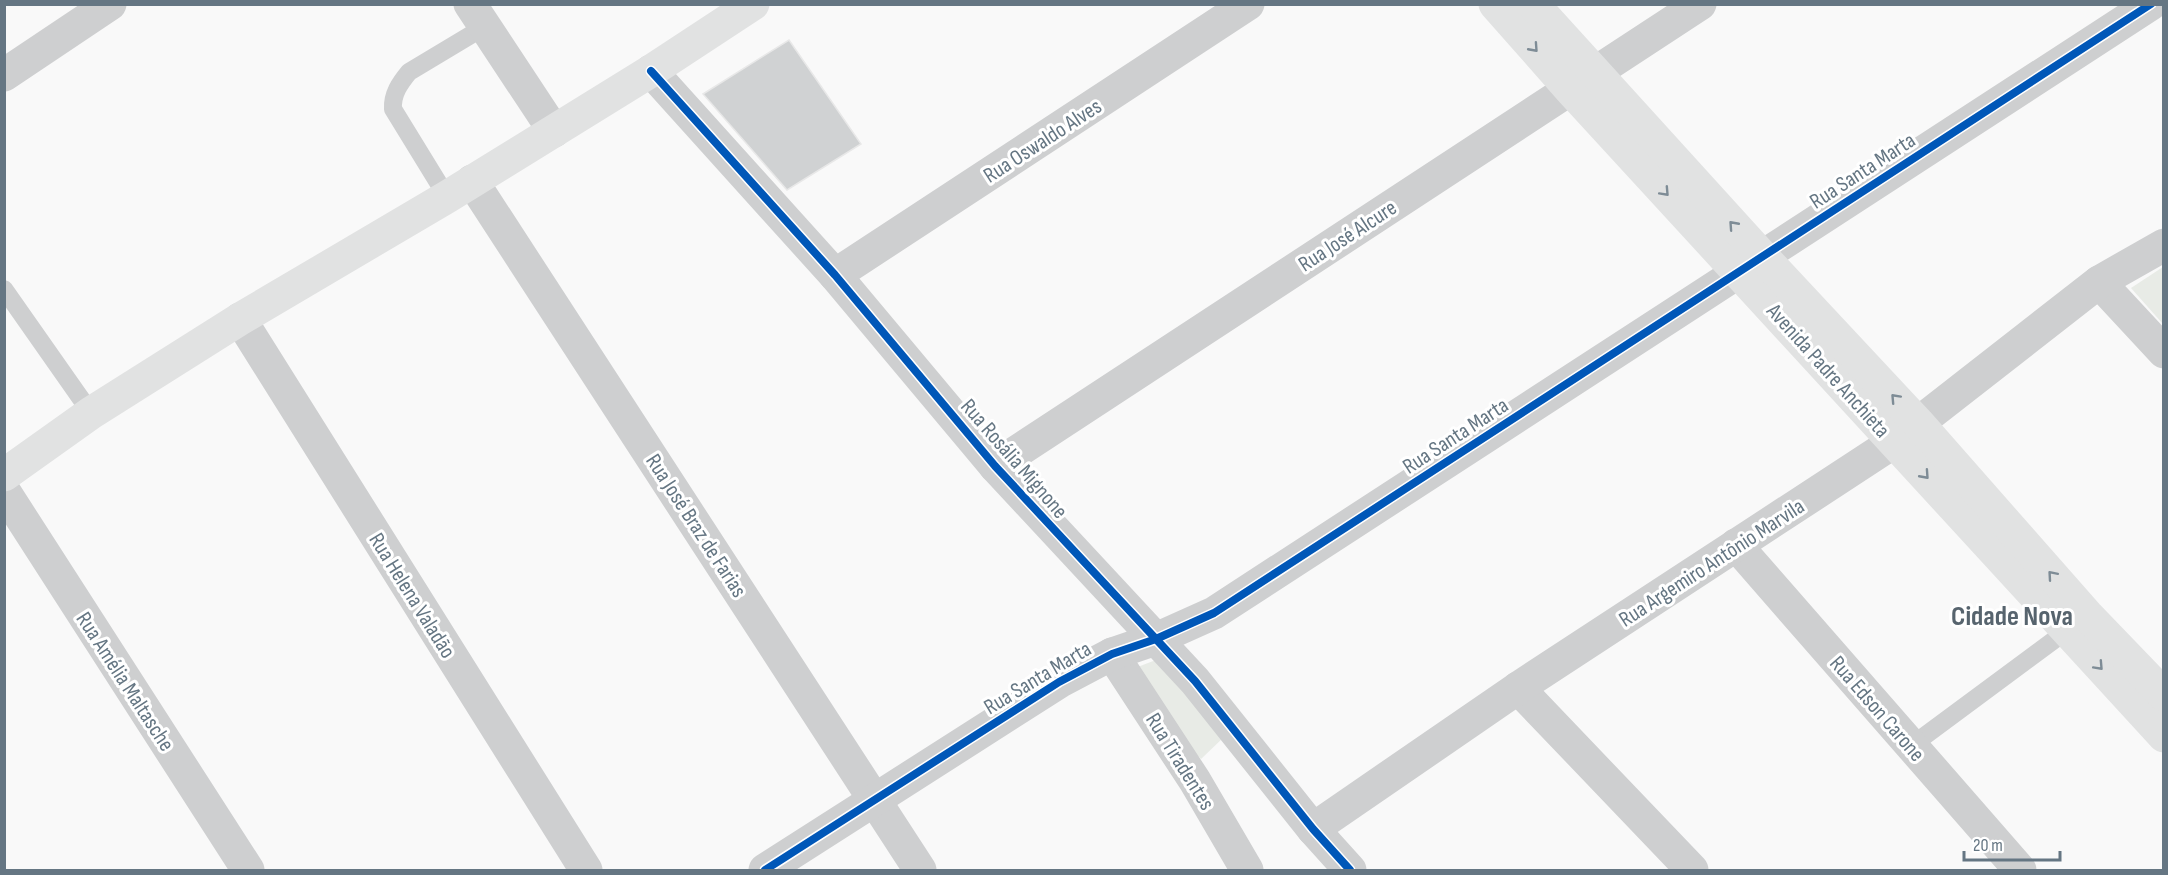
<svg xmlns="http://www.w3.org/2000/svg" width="2168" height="875" viewBox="0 0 2168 875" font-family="'Sofia Sans Condensed',sans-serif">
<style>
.green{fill:#e8ebe6}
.building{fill:#d0d2d3;stroke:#e8e8e8;stroke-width:1.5}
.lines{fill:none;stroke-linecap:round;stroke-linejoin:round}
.lane{stroke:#cecfd0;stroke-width:18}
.street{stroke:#cecfd0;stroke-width:33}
.secondary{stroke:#e1e2e2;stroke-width:33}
.primary{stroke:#e1e2e2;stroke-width:33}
.cycleway-casing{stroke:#fff;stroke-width:11}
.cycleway{stroke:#0057b8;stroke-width:8}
.oneway{stroke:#7e8c96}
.labels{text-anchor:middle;stroke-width:6;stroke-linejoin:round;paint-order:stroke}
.street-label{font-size:22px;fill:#657683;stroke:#fff}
.district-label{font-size:28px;font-weight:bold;fill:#57646e;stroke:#fff}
</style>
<rect width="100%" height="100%" fill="#f9f9f9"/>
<g class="green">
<path d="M 2163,267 L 2163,324 L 2131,288 Z"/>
<path d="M 1161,658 L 1225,736 L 1201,759 L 1182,739 L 1135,668 Z"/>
</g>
<path class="building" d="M 789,40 L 861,144 L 787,190 L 703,94 Z"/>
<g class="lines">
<g class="lane">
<path d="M 447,197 L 393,109 C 392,94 400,83 409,72 L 484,27"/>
<path d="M 4,289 L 91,413"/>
<path d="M 1911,746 L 2073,626"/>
</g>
<g class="street">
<path d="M 470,4 L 554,131"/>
<path d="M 651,71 L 835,275 L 995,466 L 1195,681 L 1313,829 L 1350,870"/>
<path d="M 4,75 L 110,4"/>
<path d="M 472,181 L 920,870"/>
<path d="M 835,275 L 1248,4"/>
<path d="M 2099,282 L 2164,352"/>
<path d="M 240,319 L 586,870"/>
<path d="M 995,466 L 1700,4"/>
<path d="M 4,491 L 248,870"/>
<path d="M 1736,545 L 2020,870"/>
<path d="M 1112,654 L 1195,781 L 1247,870"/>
<path d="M 1518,688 L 1692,870"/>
<path d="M 1313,829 L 1518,688 L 1894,442 L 2099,282 L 2164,245"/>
<path d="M 765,870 L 1059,682 L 1112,654 L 1156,639 L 1214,613 L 2151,4"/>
</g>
<g class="secondary">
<path d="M 1495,4 L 1570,89 L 2164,736"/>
<path d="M 1533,4 L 1762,256 L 1918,423 L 2087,615 L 2164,695"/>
</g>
<path class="primary" d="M 4,475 L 91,413 L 240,319 L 447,197 L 651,71 L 753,4"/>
<defs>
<g id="cycleway">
<path d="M 651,71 L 835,275 L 995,466 L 1195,681 L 1313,829 L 1350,870"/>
<path d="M 765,870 L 1059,682 L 1112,654 L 1156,639 L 1214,613 L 2151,4"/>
</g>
</defs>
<use href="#cycleway" class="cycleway-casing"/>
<use href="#cycleway" class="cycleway"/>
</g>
<defs><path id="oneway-chevron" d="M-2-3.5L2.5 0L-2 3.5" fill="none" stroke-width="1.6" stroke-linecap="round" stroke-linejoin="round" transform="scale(1.5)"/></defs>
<g class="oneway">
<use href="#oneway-chevron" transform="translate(1534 48) rotate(48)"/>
<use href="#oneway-chevron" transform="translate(1665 192) rotate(47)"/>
<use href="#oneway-chevron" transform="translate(1733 225) rotate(-132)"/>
<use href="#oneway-chevron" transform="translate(1895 398) rotate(-133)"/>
<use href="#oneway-chevron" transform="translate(1925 475) rotate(48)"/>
<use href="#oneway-chevron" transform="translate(2052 575) rotate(-131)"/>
<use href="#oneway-chevron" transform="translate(2099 666) rotate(47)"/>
</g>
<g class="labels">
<g class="street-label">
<text transform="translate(1042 140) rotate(-33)" y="8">Rua Oswaldo Alves</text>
<text transform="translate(1862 170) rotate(-33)" y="8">Rua Santa Marta</text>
<text transform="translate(1347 235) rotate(-33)" y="8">Rua José Alcure</text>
<text transform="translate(1829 370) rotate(48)" y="8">Avenida Padre Anchieta</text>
<text transform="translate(1455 435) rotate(-33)" y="8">Rua Santa Marta</text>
<text transform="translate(1015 458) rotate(49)" y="8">Rua Rosália Mignone</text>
<text transform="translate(697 525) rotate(57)" y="8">Rua José Braz de Farias</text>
<text transform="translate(1711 562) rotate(-33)" y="8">Rua Argemiro Antônio Marvila</text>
<text transform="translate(413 595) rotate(58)" y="8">Rua Helena Valadão</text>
<text transform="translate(1037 677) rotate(-31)" y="8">Rua Santa Marta</text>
<text transform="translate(126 681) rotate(57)" y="8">Rua Amélia Maltasche</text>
<text transform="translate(1878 708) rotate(49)" y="8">Rua Edson Carone</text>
<text transform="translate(1181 761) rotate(58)" y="8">Rua Tiradentes</text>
</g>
<g class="district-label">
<text x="2012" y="625">Cidade Nova</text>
</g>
</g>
<rect width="2168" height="875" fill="none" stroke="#657683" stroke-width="12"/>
<path d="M1964 851v9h96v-9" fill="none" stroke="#657683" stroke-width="3"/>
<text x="1973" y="851" font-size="18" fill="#657683" stroke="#ffffff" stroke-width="4.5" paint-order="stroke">20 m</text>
</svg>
